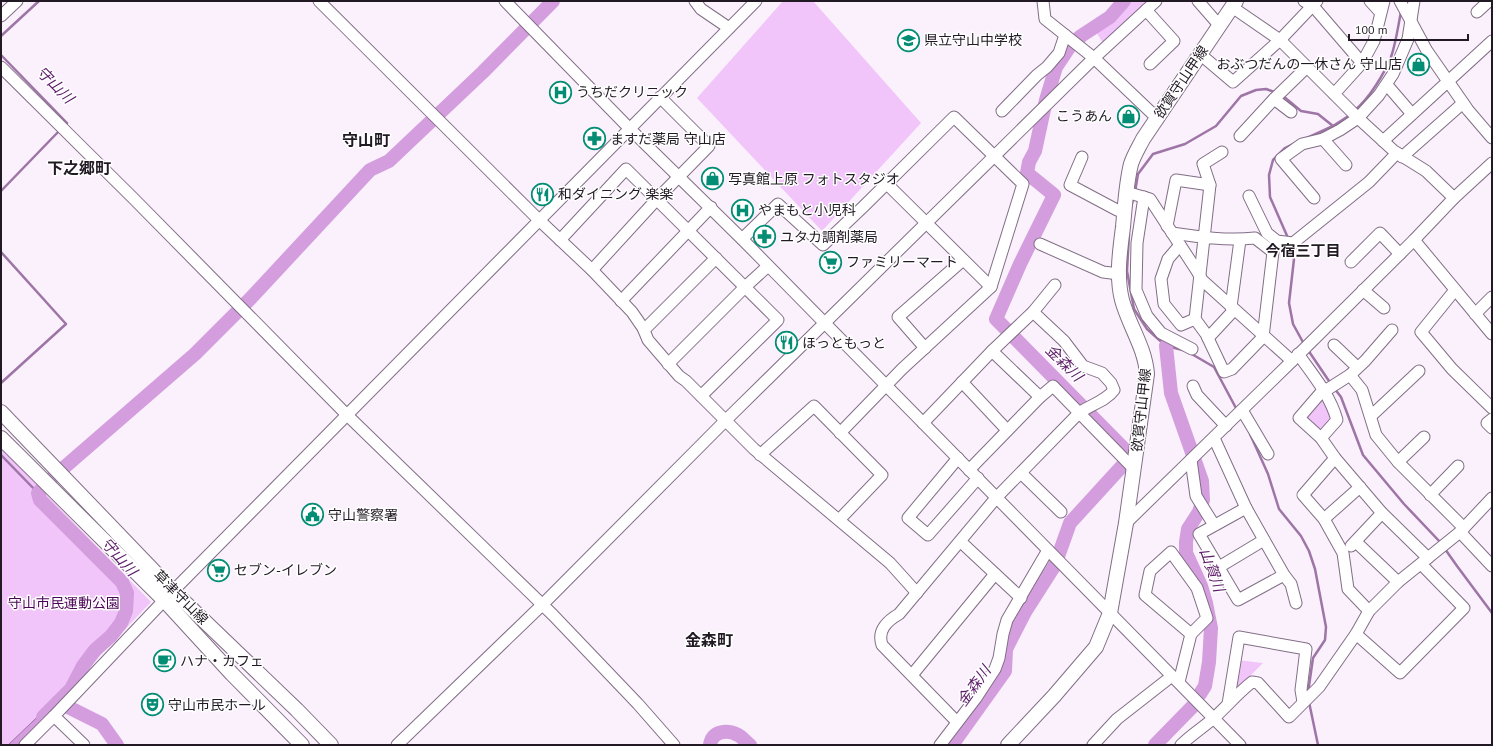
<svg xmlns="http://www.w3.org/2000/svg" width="1493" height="746" viewBox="0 0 1493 746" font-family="'PT Sans','Noto Sans JP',sans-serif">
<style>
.green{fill:#f1c5f9}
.water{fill:#d49dde;stroke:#9e75a6}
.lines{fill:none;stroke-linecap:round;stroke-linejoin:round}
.stream{stroke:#9e75a6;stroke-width:2.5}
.river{stroke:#d49dde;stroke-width:14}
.minor-casing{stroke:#826e86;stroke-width:13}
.major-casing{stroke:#826e86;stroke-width:16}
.minor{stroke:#fff;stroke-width:11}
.major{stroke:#fff;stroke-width:14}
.labels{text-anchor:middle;stroke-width:3;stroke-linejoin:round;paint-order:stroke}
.poi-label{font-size:14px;fill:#211923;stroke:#fff;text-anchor:start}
.street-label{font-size:14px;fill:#211923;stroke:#fff}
.park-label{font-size:14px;fill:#4b0457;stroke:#fff}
.water-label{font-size:15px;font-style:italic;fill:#5d1c69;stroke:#fff}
.neighbourhood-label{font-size:15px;font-weight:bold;fill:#211923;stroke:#fff}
.quarter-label{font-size:16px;font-weight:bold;fill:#211923;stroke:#fff}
</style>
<rect width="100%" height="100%" fill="#faf1fc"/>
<g class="green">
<path d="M 783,1 L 813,1 L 921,123 L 822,231 L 697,98 Z"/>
<path d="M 1130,1 L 1147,1 L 1103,43 L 1096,32 Z"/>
<path d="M 1322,393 L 1334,419 L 1321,436 L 1301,418 Z"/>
<path d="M 1,448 L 151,602 L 15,745 L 1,745 Z"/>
<path d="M 1237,660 L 1263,663 L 1233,693 Z"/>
</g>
<path class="water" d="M 53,702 L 59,705 L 20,745 L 8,745 Z"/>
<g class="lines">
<g class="stream">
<path d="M 1,36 L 39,1"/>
<path d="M 1,55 L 67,123 L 64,126"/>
<path d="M 1283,96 L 1301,111 L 1318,114 L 1333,126"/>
<path d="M 1355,110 C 1369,99 1384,74 1391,57 C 1396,43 1398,26 1401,12"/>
<path d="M 1307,138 L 1333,126 L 1350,115"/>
<path d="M 1,191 L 60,130"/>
<path d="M 1135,192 L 1138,174 L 1153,154 L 1185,144 L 1216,126 L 1241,96 L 1256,90 L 1266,89 L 1277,93"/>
<path d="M 1131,207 L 1134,196"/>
<path d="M 1129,234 L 1127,271 L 1134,309 L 1147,329 L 1166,346 L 1183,350"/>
<path d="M 1288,238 L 1270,197 L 1269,175 L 1273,160 L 1285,148 L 1295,143"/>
<path d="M 1290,245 L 1294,259 L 1289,303 L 1293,324 L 1304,344"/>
<path d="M 1,252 L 66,324 L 1,383"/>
<path d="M 1308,350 L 1331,384"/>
<path d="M 1190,353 L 1214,367 L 1237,410"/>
<path d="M 1334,388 L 1341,397 L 1363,455 L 1404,504 L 1441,543"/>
<path d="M 1250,434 L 1268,474 L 1279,509 L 1301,536 L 1309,551 L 1315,569 L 1326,627 L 1325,640 L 1313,658 L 1308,693"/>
<path d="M 1,455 L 38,493"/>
<path d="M 1445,549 L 1457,566 L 1492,613"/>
<path d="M 1309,702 L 1318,745"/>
</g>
<g class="river">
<path d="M 1166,346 L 1171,393 L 1202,481 L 1203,500 L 1199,512 L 1188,529 L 1186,542 L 1186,553 L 1201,586 L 1206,603 L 1211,628 L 1209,662 L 1205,686 L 1200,694"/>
<path d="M 58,702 L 102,724 L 117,745"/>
<path d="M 43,717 L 71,689 L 83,666 L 95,650 L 111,636 L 121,623 L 126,611 L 127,593 L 122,582 L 40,500 L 38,493 L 52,478 L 195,354 L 250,299 L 370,170 L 389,161 L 483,72 L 553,1"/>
<path d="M 710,745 C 712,731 727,729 738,735 C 742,737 746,742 750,745"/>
<path d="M 952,745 L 1005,671 L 1006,649 L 1025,612 L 1055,565 L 1070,523 L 1123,465 L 1129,454 L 996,319 L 1020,264 L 1054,195 L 1027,173 L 1029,162 L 1035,151 L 1046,100 L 1056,67 L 1070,46 L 1081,36 L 1110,17 L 1124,1"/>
<path d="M 1155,745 L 1193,706"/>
</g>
<defs>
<g id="minor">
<path d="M 319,1 L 539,220 L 592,270 L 632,312 L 643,328 L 648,340 L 679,376 L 686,381 L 754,449 L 890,563 L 917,593"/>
<path d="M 505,1 L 630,129 L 742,239 L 1240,745"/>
<path d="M 695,1 L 701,9 L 729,28"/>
<path d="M 1043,1 L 1045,19 L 1094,58 L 1157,118"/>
<path d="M 1198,1 L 1219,25"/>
<path d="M 1304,1 L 1313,6 L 1362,63"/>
<path d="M 1370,1 L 1380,12"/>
<path d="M 1400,1 L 1427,51 L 1468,110 L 1492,138"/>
<path d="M 1232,7 L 1280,40 L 1358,118 L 1394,151 L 1426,171 L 1454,198"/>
<path d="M 1146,10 L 1174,41 L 1150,64"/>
<path d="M 1477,12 L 1489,1"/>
<path d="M 1,16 L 17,1"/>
<path d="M 1200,54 L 1233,82 L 1280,40 L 1317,1"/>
<path d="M 1,67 L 134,199 L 347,415 L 553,615 L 638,704 L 674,745"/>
<path d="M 1387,85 L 1412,114"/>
<path d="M 1334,94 L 1362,63 L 1374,41 L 1384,1"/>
<path d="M 1274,99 L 1291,112"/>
<path d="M 1002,111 L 1037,75 L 1047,67 L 1059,53 L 1065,35"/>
<path d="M 1240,136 L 1274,99 L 1307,67"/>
<path d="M 1323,139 L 1346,165"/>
<path d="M 1383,141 L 1492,41"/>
<path d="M 1082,157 L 1070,185 L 1117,210 L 1124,212"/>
<path d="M 1402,157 L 1463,103"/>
<path d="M 887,184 L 991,287"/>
<path d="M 1126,192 L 1150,199 L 1197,271 L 1202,280 L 1292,361"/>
<path d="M 1249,196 L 1267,233 L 1277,241 L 1293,243 L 1369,182 L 1397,153"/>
<path d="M 1144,197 L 1137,243 L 1136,290 L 1147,316 L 1161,333 L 1192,349"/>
<path d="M 1314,198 L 1281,159 L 1302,144 L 1323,139 L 1340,130 L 1358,118 L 1379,95 L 1393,74 L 1408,39 L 1414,1"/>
<path d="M 1167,226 L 1176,180 L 1210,185"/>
<path d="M 1172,233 C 1199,237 1227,241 1255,238 L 1273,252 L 1263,337 L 1232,369 L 1224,372 L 1206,334 L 1195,319 L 1210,185 L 1203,164 L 1222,152"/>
<path d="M 742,239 L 778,204 L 823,245 L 863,207 L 954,117 L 1023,184 L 991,287 L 902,369 L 840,433"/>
<path d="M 560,240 L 626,169 L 778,320 L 701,396"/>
<path d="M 1414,240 L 1492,334"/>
<path d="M 1040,244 L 1103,272 L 1119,274"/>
<path d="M 1180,245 L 1168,259 L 1161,279 L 1164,304 L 1181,325 L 1195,319"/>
<path d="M 1351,262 L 1380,233 L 1400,254"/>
<path d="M 592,270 L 657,199 L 709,146 L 660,97"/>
<path d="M 1363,290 L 1384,308"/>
<path d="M 1455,290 L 1421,332 L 1452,369 L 1492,408"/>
<path d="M 621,301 L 711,207"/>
<path d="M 1231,307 L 1240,240"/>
<path d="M 1475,314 L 1492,297"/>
<path d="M 644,330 L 716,258"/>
<path d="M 1208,338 L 1234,310"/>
<path d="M 1334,345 L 1357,367"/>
<path d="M 925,348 L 898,317 L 963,260"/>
<path d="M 992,351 L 1040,397"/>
<path d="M 1298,354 C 1313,375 1330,395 1337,420 L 1321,438"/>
<path d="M 668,364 L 745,287 L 768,266"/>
<path d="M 1350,375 L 1362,390 L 1376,435 L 1398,462 L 1464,528"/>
<path d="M 962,382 L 1007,430"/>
<path d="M 1193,386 L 1197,395 L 1226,426"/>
<path d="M 1324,389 L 1299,418 L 1321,438 L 1335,458 L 1382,513 L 1428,558"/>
<path d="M 1324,389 L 1328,389 L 1350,375 L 1365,361 L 1392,330"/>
<path d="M 1242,410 L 1268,454"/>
<path d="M 1371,416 L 1419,371"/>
<path d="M 1492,419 L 1487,423 L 1492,428"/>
<path d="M 923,423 L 992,351 L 1033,312 L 1055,285"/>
<path d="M 1214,438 L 1246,508 L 1284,575 L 1291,584 L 1296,603"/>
<path d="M 760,455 L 814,406 L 882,475 L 839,520"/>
<path d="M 958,458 L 908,518 L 928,535 L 978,478"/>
<path d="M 1335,458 L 1303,495 L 1324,519 L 1343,553 L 1348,589 L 1369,611"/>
<path d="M 1191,460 L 1196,496 L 1214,525"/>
<path d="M 1398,462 L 1424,437"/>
<path d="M 969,470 L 1040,397 L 1053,386 L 1134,469"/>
<path d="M 1021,473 L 1061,512"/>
<path d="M 1430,495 L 1458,466"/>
<path d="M 1246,508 L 1199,534 L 1238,600 L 1284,575"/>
<path d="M 1324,519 L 1360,487"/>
<path d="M 1126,523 L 1292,361 L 1414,240 L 1454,198 L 1492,163"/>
<path d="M 1460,532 L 1492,566"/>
<path d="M 961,542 L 1021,598"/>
<path d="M 1356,542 L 1398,582"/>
<path d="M 1351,546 L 1382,513"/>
<path d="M 1219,567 L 1264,540"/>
<path d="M 1356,634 L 1400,673 L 1464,608 L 1421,564"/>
<path d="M 912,675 L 995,574"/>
<path d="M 1179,682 L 1191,634 L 1207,618 L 1197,588 L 1171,552 L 1150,571 L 1145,595 L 1191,634"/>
<path d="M 1228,704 L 1239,637 L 1306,649 L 1301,690 L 1303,702"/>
<path d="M 54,716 L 84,745"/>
<path d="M 957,722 L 882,645 C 877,630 887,621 899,614 L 996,498 L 1079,413 C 1090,405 1106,401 1114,390 L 1111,383 L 1102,373 L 1083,366 L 1064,341 L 1033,312"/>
<path d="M 25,745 L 54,716 L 173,591 L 756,1"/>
<path d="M 397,745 L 542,605 L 725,421 L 1094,58 L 1156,1"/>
<path d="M 940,745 L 976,698 L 995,669 L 999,658 L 1003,634 L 1007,620 L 1048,550"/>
<path d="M 1093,745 L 1117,719 L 1172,676"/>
<path d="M 1181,745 C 1192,734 1204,727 1215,717 C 1228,705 1238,693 1252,682 L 1258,683 L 1289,717 L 1319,687 L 1356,634 L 1369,611 L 1398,582 L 1460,532 L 1492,498"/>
</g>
<g id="major">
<path d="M 1,412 L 173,591 L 297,710 L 331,745"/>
<path d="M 1,438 L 165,601 L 232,674 L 302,745"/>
<path d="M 1008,745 L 1054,696 L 1096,647 L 1110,613 L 1126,523 L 1147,374 C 1145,347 1129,326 1122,300 C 1116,276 1120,251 1123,227 C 1125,206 1126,184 1131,164 C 1134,155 1139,147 1143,139 L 1236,1"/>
</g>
</defs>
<use href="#minor" class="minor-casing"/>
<use href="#major" class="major-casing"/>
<use href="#minor" class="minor"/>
<use href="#major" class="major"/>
</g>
<defs>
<symbol id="school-ring" viewBox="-11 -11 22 22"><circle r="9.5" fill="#fff" stroke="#038d74" stroke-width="1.5"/><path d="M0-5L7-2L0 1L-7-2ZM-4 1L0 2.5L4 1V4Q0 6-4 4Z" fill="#038d74"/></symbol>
<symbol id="shop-ring" viewBox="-11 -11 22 22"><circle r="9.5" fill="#fff" stroke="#038d74" stroke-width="1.5"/><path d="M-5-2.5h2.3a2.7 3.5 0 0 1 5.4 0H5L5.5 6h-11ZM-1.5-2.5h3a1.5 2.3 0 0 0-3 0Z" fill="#038d74"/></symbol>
<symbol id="hospital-ring" viewBox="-11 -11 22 22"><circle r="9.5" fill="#fff" stroke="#038d74" stroke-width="1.5"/><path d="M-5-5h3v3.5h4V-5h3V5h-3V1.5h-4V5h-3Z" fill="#038d74"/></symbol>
<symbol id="pharmacy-ring" viewBox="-11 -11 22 22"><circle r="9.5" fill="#fff" stroke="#038d74" stroke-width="1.5"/><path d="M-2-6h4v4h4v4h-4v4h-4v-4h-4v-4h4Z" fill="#038d74"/></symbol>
<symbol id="restaurant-ring" viewBox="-11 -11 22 22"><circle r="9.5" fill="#fff" stroke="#038d74" stroke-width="1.5"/><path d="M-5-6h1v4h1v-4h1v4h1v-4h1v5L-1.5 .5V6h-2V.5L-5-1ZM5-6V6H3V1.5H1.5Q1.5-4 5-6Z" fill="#038d74"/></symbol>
<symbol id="supermarket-ring" viewBox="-11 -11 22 22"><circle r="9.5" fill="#fff" stroke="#038d74" stroke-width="1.5"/><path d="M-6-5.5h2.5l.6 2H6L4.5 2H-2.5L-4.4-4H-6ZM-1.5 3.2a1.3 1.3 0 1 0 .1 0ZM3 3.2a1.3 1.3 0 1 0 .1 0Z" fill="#038d74"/></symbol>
<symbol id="civic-ring" viewBox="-11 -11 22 22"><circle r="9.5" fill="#fff" stroke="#038d74" stroke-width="1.5"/><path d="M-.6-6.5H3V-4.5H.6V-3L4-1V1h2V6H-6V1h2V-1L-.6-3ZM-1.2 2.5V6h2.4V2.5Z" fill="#038d74"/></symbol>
<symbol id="cafe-ring" viewBox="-11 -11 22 22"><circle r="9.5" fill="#fff" stroke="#038d74" stroke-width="1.5"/><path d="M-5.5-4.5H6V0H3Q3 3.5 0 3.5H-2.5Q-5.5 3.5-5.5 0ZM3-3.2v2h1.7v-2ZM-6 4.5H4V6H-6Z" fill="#038d74"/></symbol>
<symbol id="theatre-ring" viewBox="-11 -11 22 22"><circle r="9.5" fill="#fff" stroke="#038d74" stroke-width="1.5"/><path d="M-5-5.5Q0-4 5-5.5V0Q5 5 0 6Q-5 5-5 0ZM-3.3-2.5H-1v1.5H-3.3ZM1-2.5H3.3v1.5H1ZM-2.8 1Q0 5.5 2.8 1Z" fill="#038d74"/></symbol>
</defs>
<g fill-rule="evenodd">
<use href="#school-ring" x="896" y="28" width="25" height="25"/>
<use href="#shop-ring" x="1406" y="52" width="25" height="25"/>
<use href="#hospital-ring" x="548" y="80" width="25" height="25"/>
<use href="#shop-ring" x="1116" y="104" width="25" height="25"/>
<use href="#pharmacy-ring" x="582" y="126" width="25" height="25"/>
<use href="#shop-ring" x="700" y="166" width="25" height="25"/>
<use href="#restaurant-ring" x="530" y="182" width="25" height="25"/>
<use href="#hospital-ring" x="730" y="198" width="25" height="25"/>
<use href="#pharmacy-ring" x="752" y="224" width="25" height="25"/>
<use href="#supermarket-ring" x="818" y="250" width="25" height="25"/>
<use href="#restaurant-ring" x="774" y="330" width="25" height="25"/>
<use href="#civic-ring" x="300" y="502" width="25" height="25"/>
<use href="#supermarket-ring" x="206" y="558" width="25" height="25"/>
<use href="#cafe-ring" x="152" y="648" width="25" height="25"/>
<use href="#theatre-ring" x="140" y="692" width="25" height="25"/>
</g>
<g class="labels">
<g class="poi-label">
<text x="924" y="45">県立守山中学校</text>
<text x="1402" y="69" text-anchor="end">おぶつだんの一休さん 守山店</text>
<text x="576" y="97">うちだクリニック</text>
<text x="1112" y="121" text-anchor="end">こうあん</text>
<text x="610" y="144">ますだ薬局 守山店</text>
<text x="728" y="184">写真館上原 フォトスタジオ</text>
<text x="558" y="199">和ダイニング 楽楽</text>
<text x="758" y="215">やまもと小児科</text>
<text x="780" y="242">ユタカ調剤薬局</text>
<text x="846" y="267">ファミリーマート</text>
<text x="802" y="348">ほっともっと</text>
<text x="328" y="520">守山警察署</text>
<text x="234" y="575">セブン-イレブン</text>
<text x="180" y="666">ハナ・カフェ</text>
<text x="168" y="710">守山市民ホール</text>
</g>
<g class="street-label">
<text transform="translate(1181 82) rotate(-56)" y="5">欲賀守山甲線</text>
<text transform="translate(1141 410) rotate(-84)" y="5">欲賀守山甲線</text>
<text transform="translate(181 597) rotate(45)" y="5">草津守山線</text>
</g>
<g class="park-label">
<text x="64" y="608">守山市民運動公園</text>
</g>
<g class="water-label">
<text transform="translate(55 85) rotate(45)" y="5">守山川</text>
<text transform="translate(1064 363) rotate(45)" y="5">金森川</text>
<text transform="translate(119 557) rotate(48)" y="5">守山川</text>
<text transform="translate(1212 570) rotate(70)" y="5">山賀川</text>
<text transform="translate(974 686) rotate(-54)" y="5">金森川</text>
</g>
<g class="neighbourhood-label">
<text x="1303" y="256">今宿三丁目</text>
</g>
<g class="quarter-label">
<text x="366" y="146">守山町</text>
<text x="79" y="174">下之郷町</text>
<text x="709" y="646">金森町</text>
</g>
</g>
<rect width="1493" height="746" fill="none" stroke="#211923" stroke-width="4"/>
<path d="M1349 34v6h119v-6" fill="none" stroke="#211923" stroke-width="2"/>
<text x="1355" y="34" font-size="12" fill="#211923" stroke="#ffffff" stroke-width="3" paint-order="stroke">100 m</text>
</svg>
